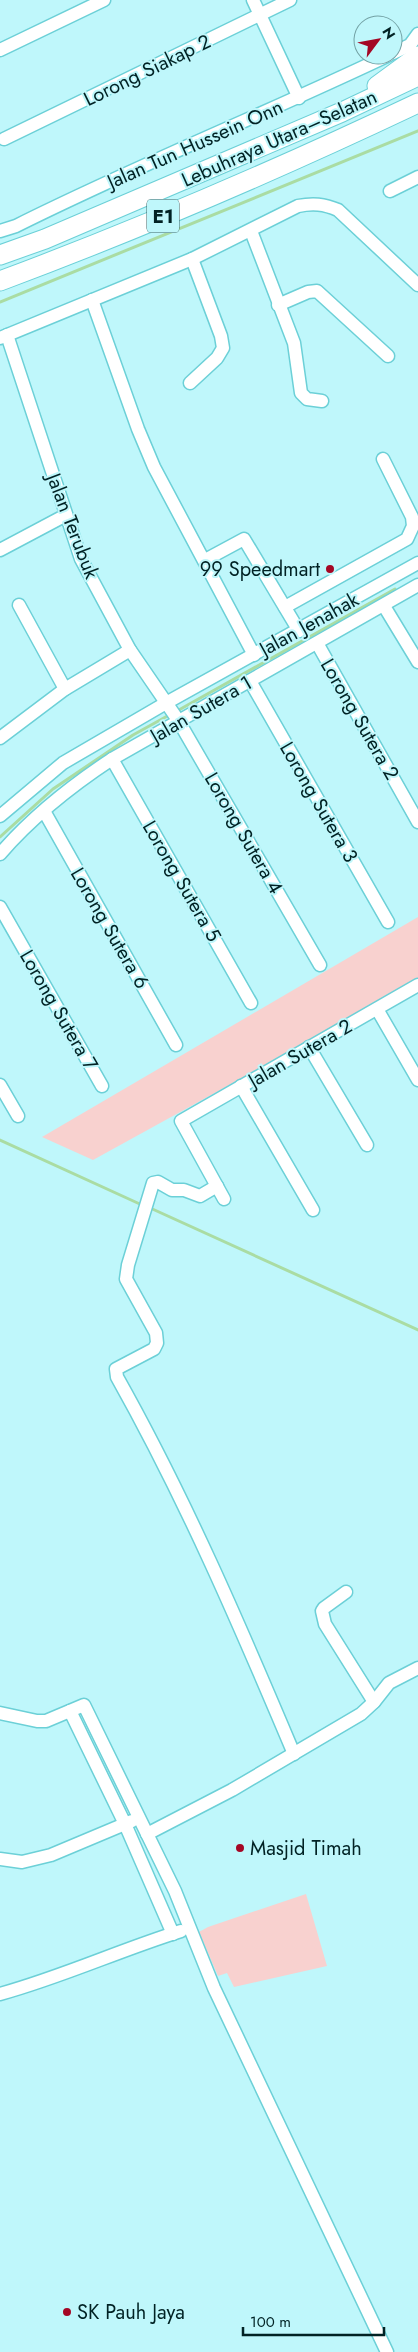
<svg xmlns="http://www.w3.org/2000/svg" width="418" height="2352" viewBox="0 0 418 2352" font-family="Jost,sans-serif">
<style>
.green{fill:#f8d1cf}
.lines{fill:none;stroke-linecap:round;stroke-linejoin:round}
.stream{stroke:#aadca3;stroke-width:3}
.minor-casing{stroke:#6cd0d7;stroke-width:15}
.highway-casing{stroke:#6cd0d7;stroke-width:21}
.minor{stroke:#fff;stroke-width:12}
.highway{stroke:#fff;stroke-width:19}
.poi-dot{fill:#a40725;stroke:#bff7fb;stroke-width:2}
.labels{text-anchor:middle;stroke-width:4;stroke-linejoin:round;paint-order:stroke}
.shield{fill:#bff7fb;stroke:#3a6264;stroke-width:1}
.shield-label{font-size:19px;font-weight:bold;fill:#012224}
.street-label{font-size:20px;fill:#012224;stroke:#bff7fb}
.poi-label{font-size:20px;fill:#012224;stroke:#bff7fb;text-anchor:start}
</style>
<rect width="100%" height="100%" fill="#bff7fb"/>
<g class="green">
<path d="M 418,917 L 418,981 L 93,1160 L 42,1137 Z"/>
<path d="M 306,1894 L 327,1966 L 234,1987 L 227,1973 L 218,1976 L 199,1932 L 208,1927 Z"/>
</g>
<g class="lines">
<g class="stream">
<path d="M 0,302 L 418,131"/>
<path d="M 177,711 L 395,589"/>
<path d="M 0,837 L 53,789 L 133,735 L 171,714"/>
<path d="M 0,1140 L 142,1205"/>
<path d="M 148,1207 L 418,1330"/>
</g>
<defs>
<g id="minor">
<path d="M 253,0 L 299,98"/>
<path d="M 0,50 L 104,0"/>
<path d="M 393,53 L 410,45 L 418,34"/>
<path d="M 4,139 L 290,0"/>
<path d="M 390,191 L 418,177"/>
<path d="M 0,231 L 16,226 C 138,165 265,114 389,55"/>
<path d="M 251,231 L 294,343 L 301,393 L 307,399 L 322,401"/>
<path d="M 92,300 L 138,429 L 154,467 L 254,655"/>
<path d="M 278,305 L 308,292 L 317,291 L 388,356"/>
<path d="M 7,335 L 81,559 L 130,650 L 178,720 L 320,965"/>
<path d="M 0,338 L 192,259 L 298,206 C 313,203 324,204 338,210 L 418,285"/>
<path d="M 190,383 L 217,358 L 223,348 L 221,336 L 192,259"/>
<path d="M 0,550 L 66,515"/>
<path d="M 205,560 L 244,539 L 299,631"/>
<path d="M 19,605 L 65,689"/>
<path d="M 384,606 L 418,662"/>
<path d="M 285,607 L 407,539 L 413,526 L 412,517 L 383,459"/>
<path d="M 317,643 L 418,822"/>
<path d="M 250,681 L 388,922"/>
<path d="M 0,738 L 65,689 L 130,650"/>
<path d="M 112,759 L 251,1003"/>
<path d="M 44,811 L 176,1045"/>
<path d="M 0,816 L 63,763 L 166,703 L 418,563"/>
<path d="M 0,854 C 32,817 71,786 112,759 L 418,585"/>
<path d="M 0,907 L 102,1086"/>
<path d="M 377,1009 L 418,1080"/>
<path d="M 309,1047 L 367,1145"/>
<path d="M 0,1085 L 18,1116"/>
<path d="M 241,1086 L 313,1210"/>
<path d="M 217,1186 L 200,1196 L 184,1190 L 172,1190 L 158,1182 L 153,1183 L 128,1265 L 126,1279 L 156,1333 L 157,1343 L 154,1349 L 116,1369 L 117,1377 C 185,1498 240,1626 294,1754"/>
<path d="M 224,1199 L 181,1121 L 418,985"/>
<path d="M 346,1592 L 324,1608 L 322,1611 L 325,1624 L 374,1702"/>
<path d="M 70,1711 L 125,1824 L 173,1934"/>
<path d="M 0,1713 L 37,1721 L 46,1721 L 84,1705 L 175,1891 L 214,1988 L 387,2352"/>
<path d="M 147,1834 L 232,1790 L 361,1714 L 374,1702 L 389,1683 L 418,1668"/>
<path d="M 0,1859 L 22,1862 L 51,1855 L 132,1821"/>
<path d="M 0,1994 C 62,1977 120,1950 181,1931"/>
</g>
<g id="highway">
<path d="M 377,86 L 418,56"/>
<path d="M 0,255 L 45,239 L 342,112 L 418,76"/>
<path d="M 0,281 C 142,228 281,168 418,103"/>
</g>
</defs>
<use href="#minor" class="minor-casing"/>
<use href="#highway" class="highway-casing"/>
<use href="#minor" class="minor"/>
<use href="#highway" class="highway"/>
</g>
<g class="poi-dot">
<circle cx="330" cy="569" r="5"/>
<circle cx="240" cy="1848" r="5"/>
<circle cx="67" cy="2312" r="5"/>
</g>
<g class="labels">
<rect class="shield" x="147" y="199.5" width="32" height="33" rx="4"/>
<g class="shield-label">
<text x="163" y="223">E1</text>
</g>
<g class="street-label">
<text transform="translate(147 70) rotate(-26)" y="7">Lorong Siakap 2</text>
<text transform="translate(279 138) rotate(-24)" y="7">Lebuhraya Utara–Selatan</text>
<text transform="translate(195 144) rotate(-24)" y="7">Jalan Tun Hussein Onn</text>
<text transform="translate(73 526) rotate(69)" y="7">Jalan Terubuk</text>
<text transform="translate(309 624) rotate(-29)" y="7">Jalan Jenahak</text>
<text transform="translate(201 709) rotate(-30)" y="7">Jalan Sutera 1</text>
<text transform="translate(360 719) rotate(60)" y="7">Lorong Sutera 2</text>
<text transform="translate(319 802) rotate(60)" y="7">Lorong Sutera 3</text>
<text transform="translate(244 833) rotate(60)" y="7">Lorong Sutera 4</text>
<text transform="translate(182 881) rotate(60)" y="7">Lorong Sutera 5</text>
<text transform="translate(110 928) rotate(60)" y="7">Lorong Sutera 6</text>
<text transform="translate(59 1010) rotate(60)" y="7">Lorong Sutera 7</text>
<text transform="translate(300 1053) rotate(-30)" y="7">Jalan Sutera 2</text>
</g>
<g class="poi-label">
<text x="320" y="576" text-anchor="end">99 Speedmart</text>
<text x="250" y="1855">Masjid Timah</text>
<text x="77" y="2319">SK Pauh Jaya</text>
</g>
</g>
<g transform="translate(378 40) rotate(58)"><circle r="24" fill="#bff7fb" stroke="#73a2a5"/>
<path d="M0-4L9 19L0 12L-9 19Z" fill="#a40725"/>
<text y="-8" font-size="14" font-weight="bold" text-anchor="middle" fill="#012224">N</text>
</g>
<path d="M243 2327v8h141v-8" fill="none" stroke="#012224" stroke-width="2.5"/>
<text x="250" y="2327" font-size="15" fill="#012224" stroke="#bff7fb" stroke-width="4" paint-order="stroke">100 m</text>
</svg>
